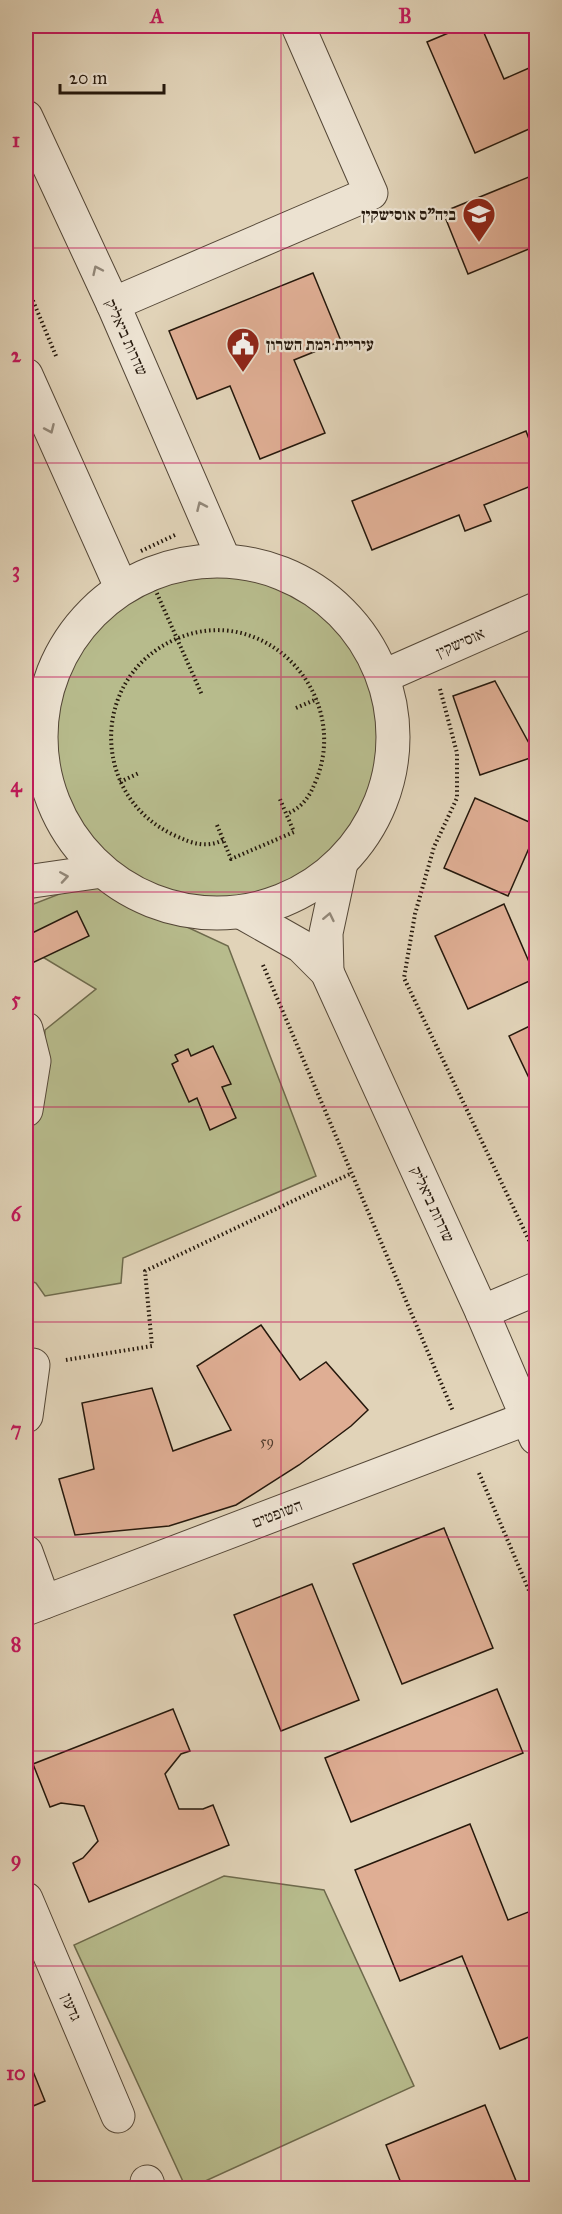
<svg xmlns="http://www.w3.org/2000/svg" width="562" height="2214" viewBox="0 0 562 2214" font-family="'IM FELL Great Primer','Frank Ruhl Libre',serif">
<style>
.green{fill:#b7bb8c;stroke:#6e6a4c;stroke-width:1.5}
.building{fill:#dfae94;stroke:#25180c;stroke-width:1.5}
.lines{fill:none;stroke-linecap:round;stroke-linejoin:round}
.minor-casing{stroke:#544737;stroke-width:35}
.path{stroke:#25180c;stroke-width:4;stroke-dasharray:1.5 3;stroke-linecap:butt}
.minor{stroke:#ece2d1;stroke-width:33}
.oneway{stroke:#928778}
.grid{fill:none;stroke:#c2185b;stroke-width:1.5;stroke-opacity:0.55}
.labels{text-anchor:middle;stroke-width:4.5;stroke-linejoin:round;paint-order:stroke}
.number-label{font-size:14px;fill:#543e2e}
.poi-label{font-size:16px;font-weight:bold;fill:#25180c;stroke:#ece2d1;text-anchor:end}
.street-label{font-size:16px;fill:#25180c;stroke:#ece2d1}
.neatline{fill:none;stroke:#c2185b;stroke-width:2}
.grid-label{font-size:20px;text-anchor:middle;font-weight:bold;fill:#c2185b}
</style>
<rect width="100%" height="100%" fill="#e1d3b8"/>
<filter id="stains"><feTurbulence type="fractalNoise" baseFrequency=".00333" numOctaves="4"/><feColorMatrix values="0 0 0 0 .2 0 0 0 0 .09 0 0 0 0 .02 0 0 0 .5 -.17"/></filter>
<radialGradient id="worn" r=".72"><stop offset=".6" stop-color="#630" stop-opacity="0"/><stop offset="1" stop-color="#630" stop-opacity=".3"/></radialGradient>
<g class="green">
<circle cx="217" cy="737" r="176"/>
<path d="M 90,882 L 228,946 L 316,1176 L 123,1258 L 121,1283 L 45,1296 L 36,1283 L 26,1279 L 26,1121 L 41,1104 L 45,1030 L 96,989 L 26,947 L 26,907 Z"/>
<path d="M 224,1876 L 324,1890 L 414,2086 L 190,2188 L 186,2188 L 74,1945 Z"/>
</g>
<g class="building">
<path d="M 465,26 L 481,26 L 504,79 L 536,65 L 536,126 L 475,153 L 427,42 Z"/>
<path d="M 536,174 L 536,246 L 468,274 L 443,212 Z"/>
<path d="M 313,273 L 341,341 L 294,360 L 325,433 L 260,459 L 230,386 L 197,399 L 169,331 Z"/>
<path d="M 526,431 L 536,458 L 536,484 L 484,505 L 491,521 L 465,531 L 459,515 L 372,550 L 352,501 Z"/>
<path d="M 495,681 L 536,756 L 480,775 L 453,696 Z"/>
<path d="M 475,798 L 536,825 L 536,832 L 508,896 L 444,868 Z"/>
<path d="M 504,904 L 536,978 L 468,1009 L 435,936 Z"/>
<path d="M 77,911 L 89,936 L 28,965 L 26,960 L 26,936 Z"/>
<path d="M 536,1023 L 536,1075 L 529,1078 L 509,1036 Z"/>
<path d="M 213,1046 L 231,1084 L 222,1087 L 236,1118 L 210,1130 L 197,1098 L 189,1102 L 172,1064 L 178,1061 L 175,1055 L 188,1049 L 191,1056 Z"/>
<path d="M 261,1325 L 300,1380 L 326,1362 L 368,1410 L 351,1426 L 299,1465 L 236,1505 L 169,1526 L 75,1535 L 59,1479 L 94,1469 L 82,1403 L 152,1388 L 173,1451 L 231,1430 L 197,1366 Z"/>
<path d="M 444,1528 L 493,1648 L 402,1684 L 353,1564 Z"/>
<path d="M 312,1584 L 359,1700 L 281,1731 L 234,1615 Z"/>
<path d="M 497,1689 L 523,1753 L 351,1822 L 325,1758 Z"/>
<path d="M 173,1709 L 190,1751 L 181,1754 L 165,1774 L 179,1809 L 203,1809 L 213,1805 L 229,1845 L 89,1902 L 73,1863 L 83,1858 L 98,1841 L 84,1806 L 61,1803 L 50,1807 L 33,1764 Z"/>
<path d="M 470,1824 L 508,1920 L 536,1909 L 536,2034 L 500,2049 L 462,1956 L 400,1981 L 355,1870 Z"/>
<path d="M 26,2054 L 45,2101 L 26,2109 Z"/>
<path d="M 485,2105 L 519,2188 L 403,2188 L 386,2145 Z"/>
</g>
<g class="lines">
<defs>
<g id="minor">
<path d="M 26,117 L 113,304 L 224,560"/>
<path d="M 113,304 L 371,193 L 298,26"/>
<path d="M 26,375 L 121,587"/>
<circle cx="217" cy="737" r="176"/>
<path d="M 384,676 L 536,609"/>
<path d="M 26,882 L 102,871"/>
<path d="M 241,912 L 301,946 L 327,972 L 482,1312 L 536,1438"/>
<path d="M 327,972 L 326,933 L 341,863"/>
<path d="M 26,1029 L 34,1061 L 26,1110"/>
<path d="M 482,1312 L 536,1289"/>
<path d="M 26,1416 L 33,1365"/>
<path d="M 26,1552 L 44,1602"/>
<path d="M 26,1609 L 528,1418"/>
<path d="M 26,1899 L 118,2116"/>
<path d="M 147,2182 L 149,2188"/>
</g>
</defs>
<use href="#minor" class="minor-casing"/>
<g class="path">
<path d="M 26,284 L 56,356"/>
<path d="M 141,551 L 175,535"/>
<path d="M 155,589 L 202,695"/>
<path d="M 440,689 L 457,753 L 457,798 L 434,847 L 415,914 L 404,978 L 536,1255"/>
<path d="M 296,708 L 317,699"/>
<path d="M 120,782 L 139,773"/>
<path d="M 217,825 L 231,859 L 294,832 L 279,797"/>
<path d="M 223,840 C 207,848 193,844 176,836 C 90,798 89,677 176,639 C 263,601 350,692 317,778 C 310,796 304,806 287,814"/>
<path d="M 263,965 L 453,1411"/>
<path d="M 66,1360 L 152,1346 L 145,1271 L 352,1173"/>
<path d="M 479,1473 L 536,1607"/>
</g>
<use href="#minor" class="minor"/>
</g>
<defs><path id="oneway-chevron" d="M-2-3.5L2.5 0L-2 3.5" fill="none" stroke-width="1.6" stroke-linecap="round" stroke-linejoin="round" transform="scale(1.5)"/></defs>
<g class="oneway">
<use href="#oneway-chevron" transform="translate(97 270) rotate(-115)"/>
<use href="#oneway-chevron" transform="translate(50 429) rotate(66)"/>
<use href="#oneway-chevron" transform="translate(201 506) rotate(-114)"/>
<use href="#oneway-chevron" transform="translate(64 877) rotate(-9)"/>
<use href="#oneway-chevron" transform="translate(329 917) rotate(-78)"/>
</g>
<path class="grid" d="M 281,26 L 281,2188M 26,248 L 536,248M 26,463 L 536,463M 26,677 L 536,677M 26,892 L 536,892M 26,1107 L 536,1107M 26,1322 L 536,1322M 26,1537 L 536,1537M 26,1751 L 536,1751M 26,1966 L 536,1966"/>
<defs>
<symbol id="school-pin" viewBox="-11 -11 22 30"><path d="M0 17L-7.5 6A9.5 9.5 0 1 1 7.5 6Z" fill="#8f2418" stroke="#ece2d1"/><path d="M0-5L7-2L0 1L-7-2ZM-4 1L0 2.5L4 1V4Q0 6-4 4Z" fill="#fff"/></symbol>
<symbol id="civic-pin" viewBox="-11 -11 22 30"><path d="M0 17L-7.5 6A9.5 9.5 0 1 1 7.5 6Z" fill="#8f2418" stroke="#ece2d1"/><path d="M-.6-6.5H3V-4.5H.6V-3L4-1V1h2V6H-6V1h2V-1L-.6-3ZM-1.2 2.5V6h2.4V2.5Z" fill="#fff"/></symbol>
</defs>
<g fill-rule="evenodd">
<use href="#school-pin" x="460" y="195" width="38" height="52"/>
<use href="#civic-pin" x="224" y="325" width="38" height="52"/>
</g>
<g class="labels">
<g class="number-label">
<text x="267" y="1446">59</text>
</g>
<g class="poi-label">
<text x="456" y="220">ביה"ס אוסישקין</text>
<text x="266" y="350" text-anchor="start">עיריית רמת השרון</text>
</g>
<g class="street-label">
<text transform="translate(127 337) rotate(66)" y="6">שדרות ביאליק</text>
<text transform="translate(460 642) rotate(-24)" y="6">אוסישקין</text>
<text transform="translate(433 1204) rotate(65)" y="6">שדרות ביאליק</text>
<text transform="translate(277 1513) rotate(-21)" y="6">השופטים</text>
<text transform="translate(72 2007) rotate(67)" y="6">גדעון</text>
</g>
</g>
<rect width="562" height="2214" fill="none" stroke="#e1d3b8" stroke-width="66"/>
<path d="M60 84v9h104v-9" fill="none" stroke="#25180c" stroke-width="3"/>
<text x="69" y="84" font-size="18" fill="#25180c" stroke="#ece2d1" stroke-width="4.5" paint-order="stroke">20 m</text>
<rect x="33" y="33" width="496" height="2148" class="neatline"/>
<g class="grid-label">
<text x="157" y="23">A</text>
<text x="405" y="23">B</text>
<text x="16" y="147">1</text>
<text x="16" y="362">2</text>
<text x="16" y="577">3</text>
<text x="16" y="792">4</text>
<text x="16" y="1006">5</text>
<text x="16" y="1221">6</text>
<text x="16" y="1436">7</text>
<text x="16" y="1651">8</text>
<text x="16" y="1866">9</text>
<text x="16" y="2080">10</text>
</g>
<rect width="100%" height="100%" filter="url(#stains)"/>
<rect width="100%" height="100%" fill="url(#worn)"/>
</svg>
